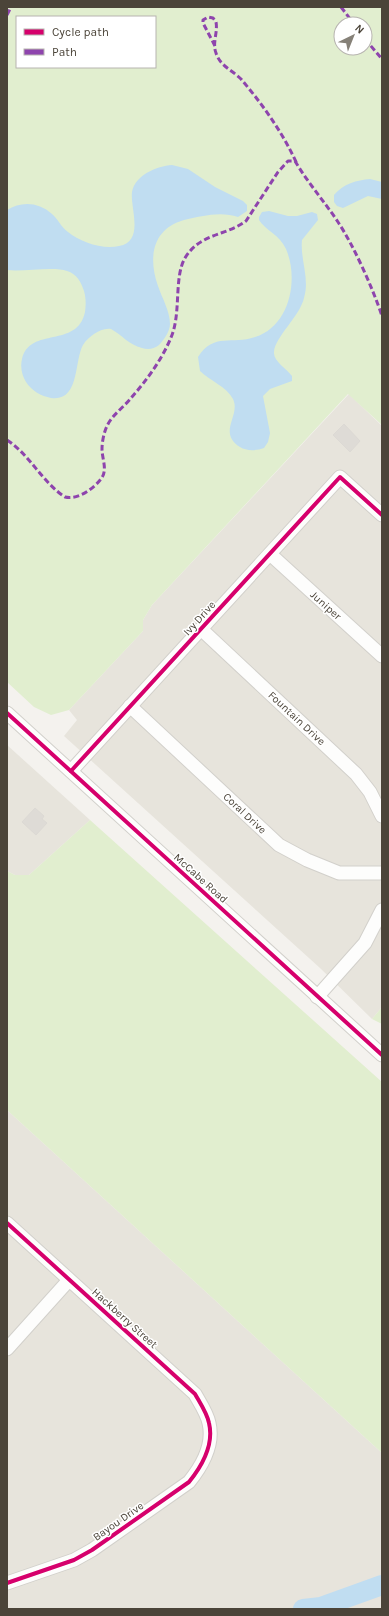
<svg xmlns="http://www.w3.org/2000/svg" width="389" height="1616" viewBox="0 0 389 1616" font-family="Karla,sans-serif">
<style>
.residential{fill:#e7e4dc}
.green{fill:#e1eecf;fill-rule:evenodd}
.water{fill:#c0ddf1}
.lines{fill:none;stroke-linecap:round;stroke-linejoin:round}
.river{stroke:#c0ddf1;stroke-width:20}
.building{fill:#dedbd6;stroke:#dcd9d4}
.minor-casing{stroke:#d2d0cb;stroke-width:15}
.minor{stroke:#fdfdfc;stroke-width:13}
.quiet{stroke:#8e44ad;stroke-width:3;stroke-dasharray:6 3;stroke-linecap:butt}
.cycleway-casing{stroke:#fff;stroke-width:6}
.cycleway{stroke:#d6006c;stroke-width:4}
.labels{text-anchor:middle;stroke-width:3;stroke-linejoin:round;paint-order:stroke}
.street-label{font-size:11px;fill:#4b4439;stroke:#fff}
</style>
<rect width="100%" height="100%" fill="#f4f2ee"/>
<g class="residential">
<path d="M 349,394 L 382,426 L 382,1007 L 372,1019 L 320,968 L 64,736 L 77,720 L 69,710 L 143,631 L 143,620 L 152,605 Z"/>
<path d="M 7,745 L 90,820 L 29,875 L 15,875 L 7,871 Z"/>
<path d="M 7,1110 L 382,1453 L 382,1609 L 7,1609 Z"/>
</g>
<g class="green">
<path d="M 7,7 L 382,7 L 382,425 L 348,394 L 152,605 L 143,620 L 143,631 L 69,710 L 51,715 L 34,707 L 7,682 ZM 17,17 L 155,17 L 155,67 L 17,67 ZM 341,24 L 365,24 L 365,48 L 341,48 Z"/>
<path d="M 90,820 L 382,1082 L 382,1453 L 7,1110 L 7,871 L 15,875 L 29,875 Z"/>
<path d="M 382,1007 L 382,1024 L 372,1019 Z"/>
</g>
<g class="water">
<path d="M 172,165 L 188,169 L 215,187 L 243,201 L 247,205 L 247,211 L 238,217 C 221,211 201,216 184,220 C 152,229 148,258 158,286 C 162,298 170,311 170,324 C 170,331 164,340 159,345 C 154,349 148,350 142,348 C 129,345 122,335 111,329 C 105,328 99,331 94,334 C 90,337 86,340 83,345 C 74,361 80,402 51,398 C 41,396 32,391 26,382 C 22,376 20,367 22,359 C 30,326 77,349 85,312 C 86,304 86,298 84,291 C 81,282 77,274 67,271 C 54,266 24,272 7,270 L 7,210 C 21,201 39,202 52,214 C 58,219 61,227 68,232 C 80,242 103,250 119,246 C 145,241 130,208 132,192 C 135,175 157,166 172,165 Z"/>
<path d="M 370,179 L 382,182 L 382,199 L 368,196 L 343,208 L 337,206 L 334,202 L 334,195 C 343,184 357,180 370,179 Z"/>
<path d="M 269,211 L 288,216 L 297,216 L 312,212 L 317,214 L 318,220 L 302,240 C 300,260 310,278 304,298 C 300,316 275,337 274,352 C 273,361 287,369 292,376 L 292,381 L 270,389 L 263,396 L 270,433 L 268,442 L 264,448 C 256,451 246,451 240,447 C 217,432 241,416 233,399 C 226,386 210,381 200,371 L 198,357 C 214,332 232,345 255,337 C 290,326 299,279 286,249 C 280,235 265,230 259,220 L 259,217 L 262,212 Z"/>
</g>
<g class="lines">
<path class="river" d="M 303,1609 L 321,1607 L 382,1585"/>
</g>
<g class="building">
<path d="M 344,424 L 360,441 L 350,452 L 333,435 Z"/>
<path d="M 35,808 L 44,816 L 42,819 L 47,823 L 36,835 L 22,822 Z"/>
</g>
<g class="lines">
<defs>
<g id="minor">
<path d="M 270,554 L 382,656"/>
<path d="M 201,629 L 356,774 L 370,792 L 382,816"/>
<path d="M 130,706 L 279,845 L 307,860 L 339,873 L 382,873"/>
<path d="M 7,713 L 382,1055"/>
<path d="M 71,771 L 340,477 L 382,515"/>
<path d="M 317,997 L 365,943 L 382,910"/>
<path d="M 7,1223 L 195,1394 C 200,1403 207,1413 209,1423 C 214,1444 202,1466 189,1482 L 92,1550 L 74,1560 L 7,1583"/>
<path d="M 7,1349 L 69,1280"/>
</g>
</defs>
<use href="#minor" class="minor-casing"/>
<use href="#minor" class="minor"/>
<g class="quiet">
<path d="M 341,7 L 354,24"/>
<path d="M 7,15 L 11,7"/>
<path d="M 365,39 L 382,59"/>
<path d="M 215,46 L 203,23 L 203,20 L 208,17 L 213,18 L 216,22 C 218,33 212,43 216,53 C 220,66 232,70 241,79 C 263,105 283,133 297,164"/>
<path d="M 7,440 C 30,455 42,482 65,497 C 78,500 93,489 101,479 C 108,470 102,459 102,449 C 102,442 104,432 107,426 C 112,415 124,407 131,398 C 147,380 163,358 172,335 C 181,311 174,277 185,258 C 200,233 226,236 246,221 L 278,172 L 288,161 L 295,161 C 308,183 324,201 338,222 C 354,246 373,289 382,316"/>
</g>
<defs>
<g id="cycleway">
<path d="M 7,713 L 382,1055"/>
<path d="M 71,771 L 340,477 L 382,515"/>
<path d="M 7,1223 L 195,1394 C 200,1403 207,1413 209,1423 C 214,1444 202,1466 189,1482 L 92,1550 L 74,1560 L 7,1583"/>
</g>
</defs>
<use href="#cycleway" class="cycleway-casing"/>
<use href="#cycleway" class="cycleway"/>
</g>
<g class="labels">
<g class="street-label">
<text transform="translate(326 605) rotate(42)" y="4">Juniper</text>
<text transform="translate(199 618) rotate(-48)" y="4">Ivy Drive</text>
<text transform="translate(297 718) rotate(43)" y="4">Fountain Drive</text>
<text transform="translate(245 813) rotate(43)" y="4">Coral Drive</text>
<text transform="translate(201 878) rotate(42)" y="4">McCabe Road</text>
<text transform="translate(125 1318) rotate(42)" y="4">Hackberry Street</text>
<text transform="translate(118 1521) rotate(-35)" y="4">Bayou Drive</text>
</g>
</g>
<rect width="389" height="1616" fill="none" stroke="#4b4439" stroke-width="16"/>
<rect x="16" y="16" width="140" height="52" fill="#ffffff" stroke="#b7b4b0"/>
<rect x="24" y="29" width="20" height="6" fill="#d6006c" stroke="#b7b4b0"/>
<text x="52" y="36" font-size="12" fill="#4b4439">Cycle path</text>
<rect x="24" y="49" width="20" height="6" fill="#8e44ad" stroke="#b7b4b0"/>
<text x="52" y="56" font-size="12" fill="#4b4439">Path</text>
<g transform="translate(353 36) rotate(43)"><circle r="19" fill="#ffffff" stroke="#b7b4b0"/>
<path d="M0-3L7 15L0 10L-7 15Z" fill="#868178"/>
<text y="-6" font-size="11" font-weight="bold" text-anchor="middle" fill="#4b4439">N</text>
</g>
</svg>
